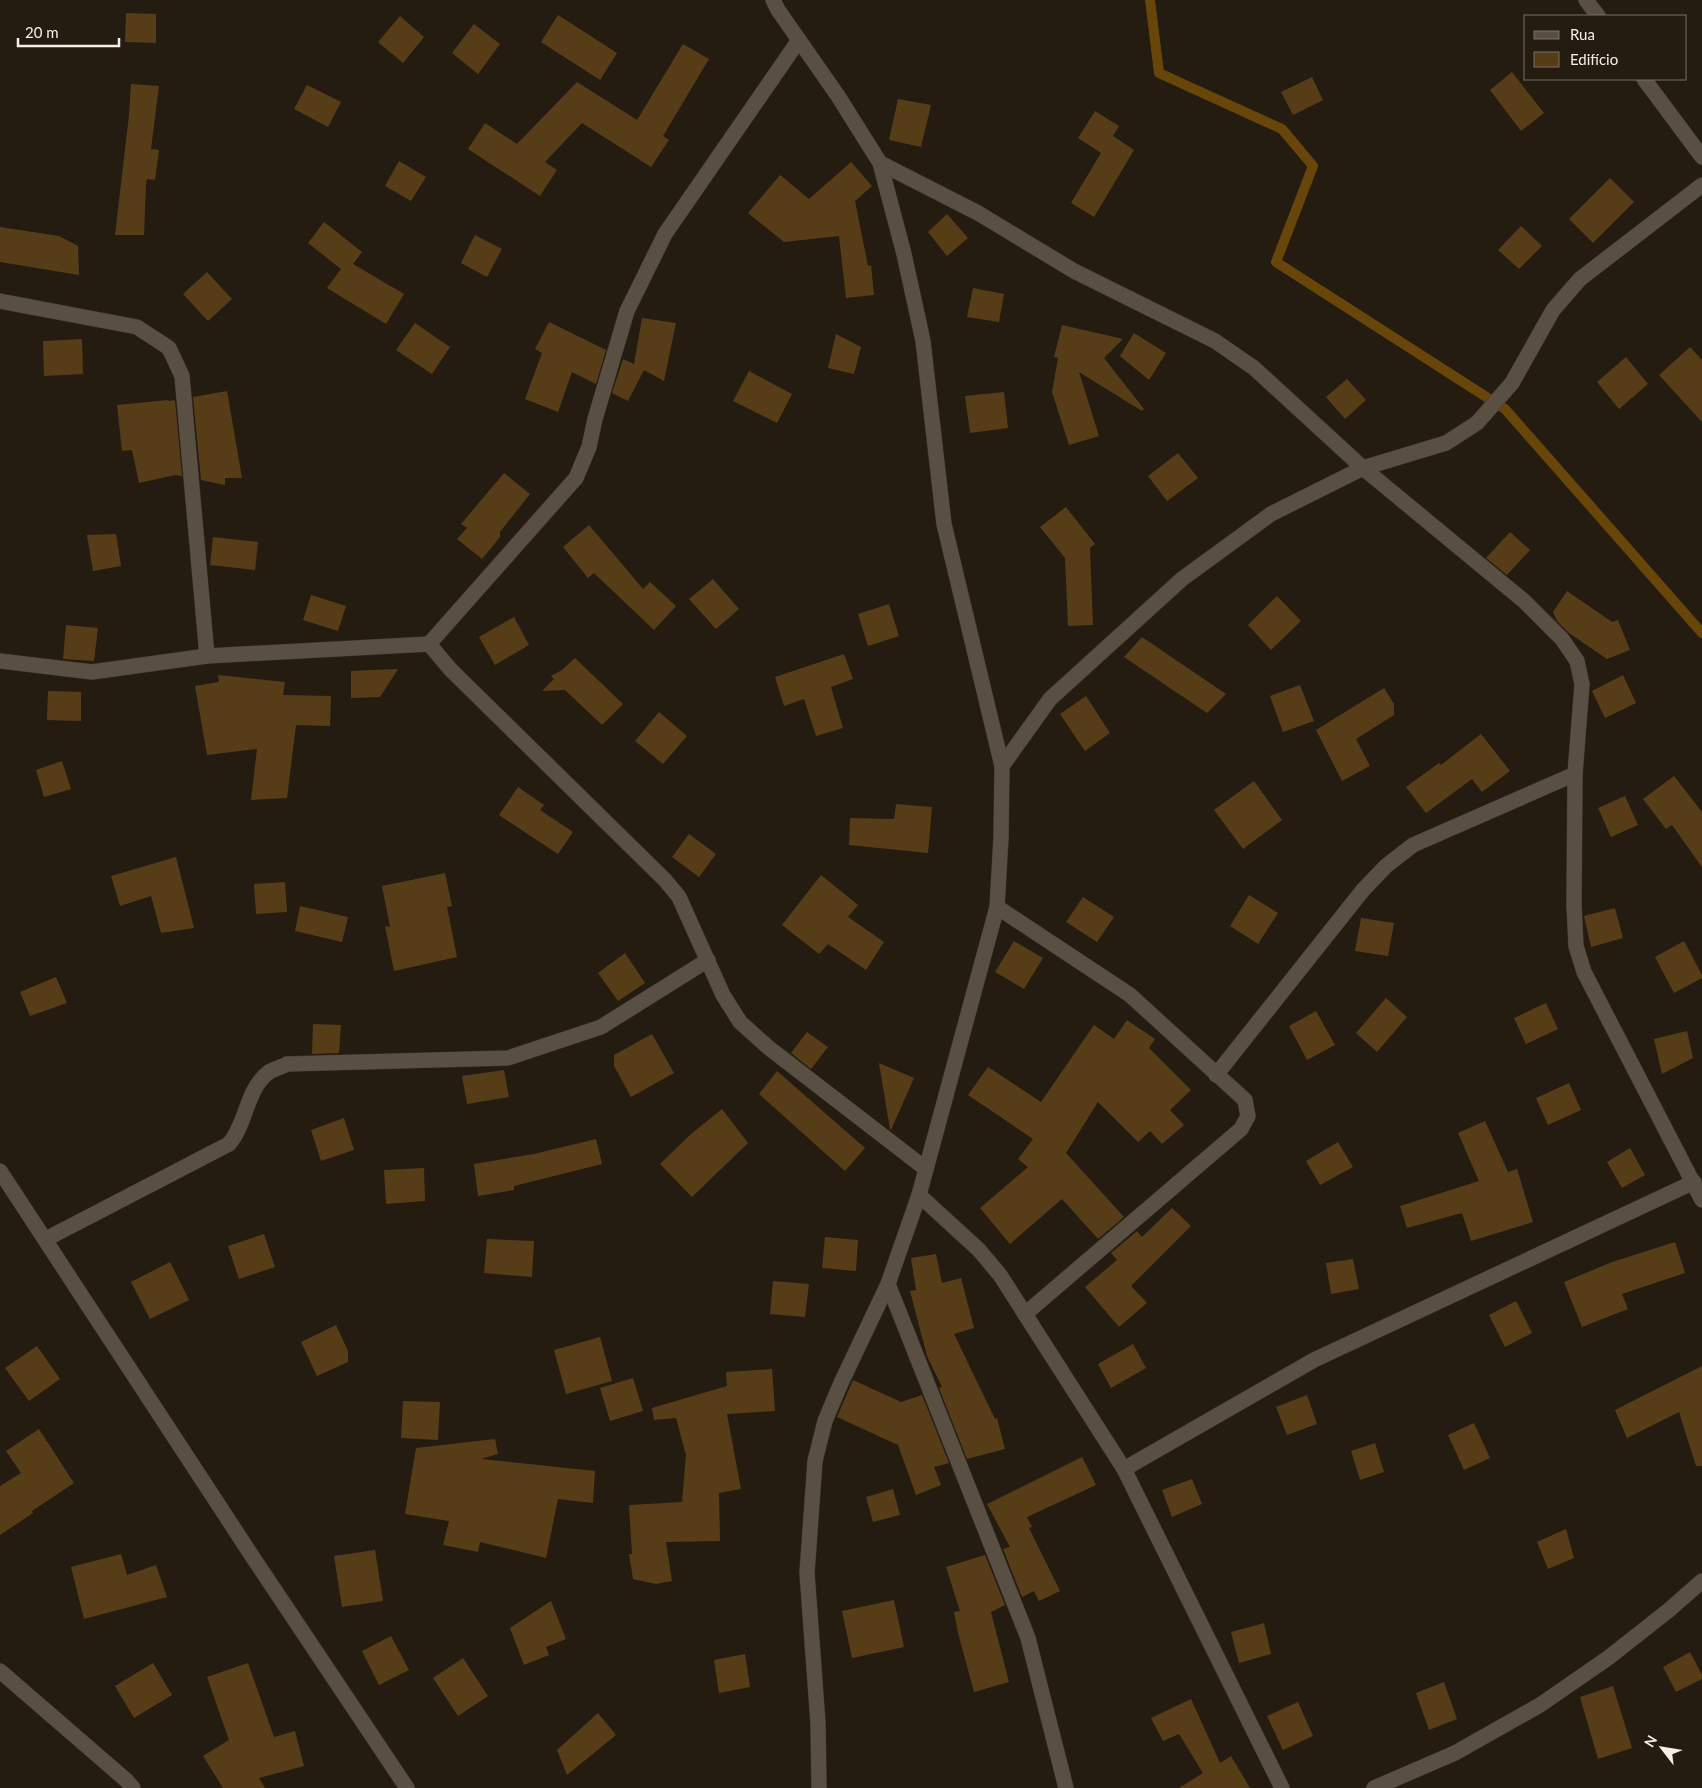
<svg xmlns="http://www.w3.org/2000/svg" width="1702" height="1788" viewBox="0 0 1702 1788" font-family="Lato,sans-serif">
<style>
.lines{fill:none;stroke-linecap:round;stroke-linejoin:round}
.stream{stroke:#68460a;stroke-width:10}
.building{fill:#563d18}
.minor-casing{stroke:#3b352f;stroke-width:16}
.minor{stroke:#595043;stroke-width:15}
</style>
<rect width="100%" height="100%" fill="#241c11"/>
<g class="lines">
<path class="stream" d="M 1150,0 L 1159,73 L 1282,129 L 1313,166 L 1276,262 L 1505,409 L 1702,633"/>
</g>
<g class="building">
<path d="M 126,13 L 156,14 L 156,43 L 125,42 Z"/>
<path d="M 558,15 L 617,53 L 600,80 L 541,42 Z"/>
<path d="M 400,16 L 424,37 L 403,63 L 378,42 Z"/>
<path d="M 474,24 L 500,44 L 478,74 L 452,53 Z"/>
<path d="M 683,44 L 709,59 L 663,136 L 669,140 L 651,167 L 582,123 L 545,162 L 557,170 L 540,196 L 468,149 L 485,123 L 517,144 L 577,82 L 637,120 Z"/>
<path d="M 1512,72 L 1544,113 L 1521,131 L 1490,90 Z"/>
<path d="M 1312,77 L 1323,100 L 1293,115 L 1281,92 Z"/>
<path d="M 131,84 L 159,86 L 151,149 L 159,150 L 155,180 L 147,179 L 146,184 L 144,235 L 115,235 L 129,115 Z"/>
<path d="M 307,85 L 341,102 L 328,127 L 294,109 Z"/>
<path d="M 898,99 L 931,105 L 921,147 L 889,140 Z"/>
<path d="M 1095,111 L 1119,126 L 1113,136 L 1134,150 L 1094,217 L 1071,203 L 1101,153 L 1078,138 Z"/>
<path d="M 399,161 L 426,177 L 411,201 L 385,186 Z"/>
<path d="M 851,162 L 872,186 L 855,201 L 868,266 L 871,265 L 874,295 L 846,298 L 839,236 L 784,242 L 748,213 L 780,175 L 809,199 Z"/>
<path d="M 1610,178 L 1634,202 L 1593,243 L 1569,219 Z"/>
<path d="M 947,214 L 968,238 L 947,256 L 928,232 Z"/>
<path d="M 324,222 L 362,252 L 353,264 L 404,294 L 386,324 L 327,288 L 341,269 L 308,243 Z"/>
<path d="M 1521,226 L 1542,246 L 1519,269 L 1498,250 Z"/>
<path d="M 0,227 L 59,236 L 78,246 L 79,275 L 0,262 Z"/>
<path d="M 475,235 L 502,249 L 487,277 L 461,263 Z"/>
<path d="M 207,272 L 232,299 L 208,321 L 183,294 Z"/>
<path d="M 973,288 L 1004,294 L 999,322 L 967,317 Z"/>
<path d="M 642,318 L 676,323 L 664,381 L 644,370 L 628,401 L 612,393 L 623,359 L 636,365 L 634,364 Z"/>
<path d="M 549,322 L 606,350 L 596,384 L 572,372 L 558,412 L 525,399 L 542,353 L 535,349 Z"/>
<path d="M 415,323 L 450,347 L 432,374 L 396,350 Z"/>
<path d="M 1062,325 L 1123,339 L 1104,358 L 1144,409 L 1142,411 L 1079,372 L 1099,436 L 1069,445 L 1052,392 L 1058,358 L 1054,357 Z"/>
<path d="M 1134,333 L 1166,353 L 1149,380 L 1120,356 Z"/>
<path d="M 836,334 L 861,347 L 854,374 L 828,368 Z"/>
<path d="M 82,339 L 83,374 L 44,376 L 43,341 Z"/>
<path d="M 1690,347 L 1702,360 L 1702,422 L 1659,375 Z"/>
<path d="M 1626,357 L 1648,384 L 1619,409 L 1597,382 Z"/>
<path d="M 749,371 L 792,394 L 777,423 L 733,401 Z"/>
<path d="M 1347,379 L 1366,400 L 1345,419 L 1326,397 Z"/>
<path d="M 227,391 L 242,478 L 225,478 L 225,485 L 201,480 L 193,397 Z"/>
<path d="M 1004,392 L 1008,428 L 970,433 L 965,396 Z"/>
<path d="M 168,400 L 169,401 L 175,400 L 182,476 L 175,475 L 139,483 L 132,450 L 122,451 L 117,405 Z"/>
<path d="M 1178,453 L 1198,478 L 1167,501 L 1148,476 Z"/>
<path d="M 504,473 L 530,494 L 500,532 L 500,537 L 482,559 L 457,539 L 467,528 L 461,524 Z"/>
<path d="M 1066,507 L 1095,544 L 1090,548 L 1093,625 L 1068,626 L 1065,558 L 1040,527 Z"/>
<path d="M 589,525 L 643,589 L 650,582 L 676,606 L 654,630 L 594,573 L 588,578 L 563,547 Z"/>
<path d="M 1510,532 L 1530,550 L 1507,575 L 1486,558 Z"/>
<path d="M 116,534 L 121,566 L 93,571 L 87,535 Z"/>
<path d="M 213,537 L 258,542 L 255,570 L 210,565 Z"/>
<path d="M 713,579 L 739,609 L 716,629 L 689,599 Z"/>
<path d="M 1567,591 L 1612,622 L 1618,620 L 1630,650 L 1607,659 L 1569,633 L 1557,621 L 1553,612 Z"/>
<path d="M 311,595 L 346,606 L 338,631 L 303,620 Z"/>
<path d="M 1277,596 L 1301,621 L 1271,650 L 1248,625 Z"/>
<path d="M 889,604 L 899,636 L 868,646 L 858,614 Z"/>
<path d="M 514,617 L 529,645 L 495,665 L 479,637 Z"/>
<path d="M 66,625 L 98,628 L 94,661 L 63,659 Z"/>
<path d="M 1142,637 L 1226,694 L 1207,713 L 1124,657 Z"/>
<path d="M 844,654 L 853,679 L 831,687 L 843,728 L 816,736 L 804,699 L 784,706 L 775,677 Z"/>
<path d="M 575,658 L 623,704 L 602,725 L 565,690 L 542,691 L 554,679 L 551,676 L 562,670 Z"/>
<path d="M 398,669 L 380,697 L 351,698 L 351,671 Z"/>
<path d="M 218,675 L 285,682 L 283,695 L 331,696 L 330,726 L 296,725 L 287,798 L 251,800 L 257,749 L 207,755 L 195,686 L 219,682 Z"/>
<path d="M 1623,675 L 1636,703 L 1605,718 L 1592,691 Z"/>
<path d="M 1300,685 L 1314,721 L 1283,732 L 1270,696 Z"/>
<path d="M 1384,688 L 1394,704 L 1394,715 L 1356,739 L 1370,766 L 1342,781 L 1316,730 Z"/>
<path d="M 48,691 L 81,692 L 81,721 L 47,720 Z"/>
<path d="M 1086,696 L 1110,733 L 1085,751 L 1060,714 Z"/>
<path d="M 659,712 L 687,736 L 663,764 L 635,741 Z"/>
<path d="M 1481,734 L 1510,771 L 1482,792 L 1472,779 L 1426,813 L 1406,787 L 1439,763 L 1441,765 Z"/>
<path d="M 62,761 L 71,789 L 44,797 L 36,770 Z"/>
<path d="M 1674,776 L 1702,812 L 1702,867 L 1672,825 L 1666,829 L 1643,799 Z"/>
<path d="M 1254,781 L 1282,820 L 1243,849 L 1214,810 Z"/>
<path d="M 518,787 L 544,805 L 540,810 L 573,832 L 558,854 L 499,815 Z"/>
<path d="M 1625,796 L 1638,825 L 1611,837 L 1598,808 Z"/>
<path d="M 896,804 L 932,807 L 928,853 L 849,845 L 850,818 L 894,819 Z"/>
<path d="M 689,834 L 716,854 L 699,877 L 672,857 Z"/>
<path d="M 176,857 L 194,928 L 161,933 L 151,896 L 120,906 L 111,876 Z"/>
<path d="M 445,873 L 452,906 L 447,907 L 457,957 L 394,971 L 385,926 L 390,927 L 382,886 Z"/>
<path d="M 821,875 L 858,905 L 848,917 L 884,942 L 866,970 L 828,944 L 819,954 L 782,925 Z"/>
<path d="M 285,882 L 287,912 L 256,914 L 254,884 Z"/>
<path d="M 1249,895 L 1278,913 L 1258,944 L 1230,926 Z"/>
<path d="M 1083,897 L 1114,917 L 1097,942 L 1066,922 Z"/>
<path d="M 300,906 L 348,917 L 342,942 L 295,931 Z"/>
<path d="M 1615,908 L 1623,938 L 1591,947 L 1584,916 Z"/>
<path d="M 1361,918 L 1394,923 L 1388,956 L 1355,951 Z"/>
<path d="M 1014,941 L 1043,958 L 1024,989 L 995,972 Z"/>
<path d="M 1684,941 L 1702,975 L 1702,978 L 1674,993 L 1655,957 Z"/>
<path d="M 625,953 L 645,983 L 618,1001 L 598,973 Z"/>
<path d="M 56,977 L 67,1003 L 30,1016 L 20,992 Z"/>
<path d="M 1386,998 L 1407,1017 L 1377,1052 L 1356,1033 Z"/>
<path d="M 1546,1003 L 1558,1029 L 1526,1044 L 1514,1018 Z"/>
<path d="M 1316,1011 L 1335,1045 L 1307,1060 L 1289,1026 Z"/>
<path d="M 1127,1020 L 1155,1039 L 1149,1048 L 1191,1090 L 1170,1110 L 1184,1125 L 1162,1144 L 1150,1131 L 1138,1142 L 1098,1102 L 1066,1153 L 1124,1217 L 1098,1239 L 1062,1199 L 1010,1244 L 980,1208 L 1028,1167 L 1018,1159 L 1033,1139 L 968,1095 L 988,1067 L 1041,1102 L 1094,1025 L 1114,1039 Z"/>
<path d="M 313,1024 L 341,1025 L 339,1053 L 312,1054 Z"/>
<path d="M 1687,1031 L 1693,1058 L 1662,1074 L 1654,1039 Z"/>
<path d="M 807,1032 L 828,1047 L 811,1069 L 791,1053 Z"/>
<path d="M 652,1034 L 674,1073 L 631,1097 L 614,1066 L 614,1055 Z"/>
<path d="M 879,1063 L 914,1078 L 891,1130 L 890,1129 Z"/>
<path d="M 504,1070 L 509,1097 L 467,1104 L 462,1076 Z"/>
<path d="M 777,1071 L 865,1148 L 845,1171 L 759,1094 Z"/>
<path d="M 1569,1083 L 1581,1110 L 1548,1125 L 1536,1098 Z"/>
<path d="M 722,1109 L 748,1143 L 692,1197 L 660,1164 L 691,1134 Z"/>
<path d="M 344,1118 L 354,1150 L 321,1161 L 311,1130 Z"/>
<path d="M 1485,1121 L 1508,1172 L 1517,1169 L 1533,1222 L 1471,1241 L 1462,1213 L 1407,1228 L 1400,1206 L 1479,1181 L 1458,1133 Z"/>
<path d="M 596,1139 L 602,1164 L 514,1186 L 514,1190 L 478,1196 L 474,1164 L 534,1154 Z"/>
<path d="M 1338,1142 L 1353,1167 L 1320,1185 L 1306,1161 Z"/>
<path d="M 1630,1148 L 1645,1175 L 1622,1188 L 1607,1162 Z"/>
<path d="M 424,1168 L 425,1201 L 386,1204 L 384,1170 Z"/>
<path d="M 1172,1208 L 1191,1226 L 1131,1286 L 1147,1303 L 1119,1327 L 1085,1287 L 1117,1260 L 1111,1253 L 1137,1231 L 1142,1237 Z"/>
<path d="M 264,1234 L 275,1267 L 239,1279 L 228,1246 Z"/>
<path d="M 825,1237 L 858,1240 L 856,1271 L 822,1268 Z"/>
<path d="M 487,1239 L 534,1241 L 532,1277 L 484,1273 Z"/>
<path d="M 1675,1242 L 1685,1273 L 1622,1294 L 1628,1309 L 1582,1327 L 1564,1282 L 1612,1262 Z"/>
<path d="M 936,1254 L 942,1283 L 961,1278 L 974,1328 L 954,1334 L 995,1419 L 997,1418 L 1005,1449 L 967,1459 L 939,1388 L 942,1387 L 927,1356 L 910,1291 L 916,1290 L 911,1258 Z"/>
<path d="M 1353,1259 L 1359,1289 L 1331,1294 L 1326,1263 Z"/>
<path d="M 170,1262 L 189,1300 L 150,1319 L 131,1282 Z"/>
<path d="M 773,1281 L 809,1284 L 805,1317 L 770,1314 Z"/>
<path d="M 1516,1301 L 1532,1333 L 1505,1347 L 1489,1315 Z"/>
<path d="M 336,1325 L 348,1351 L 348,1362 L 317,1376 L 301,1342 Z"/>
<path d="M 600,1337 L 612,1381 L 566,1394 L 554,1350 Z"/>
<path d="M 1133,1344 L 1146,1368 L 1111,1388 L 1098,1364 Z"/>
<path d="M 37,1346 L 60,1379 L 29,1401 L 5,1368 Z"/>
<path d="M 1702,1366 L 1702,1466 L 1696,1466 L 1679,1412 L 1627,1438 L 1615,1410 Z"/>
<path d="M 772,1369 L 775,1411 L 727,1414 L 741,1489 L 719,1493 L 720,1541 L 666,1542 L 672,1581 L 656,1584 L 633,1579 L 629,1554 L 632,1554 L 629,1505 L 682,1502 L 686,1455 L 676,1418 L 654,1420 L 652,1408 L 727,1386 L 726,1372 Z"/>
<path d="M 633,1378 L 643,1411 L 610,1421 L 600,1388 Z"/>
<path d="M 853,1380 L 901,1402 L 922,1395 L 949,1463 L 934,1467 L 941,1485 L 916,1495 L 898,1445 L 837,1417 Z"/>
<path d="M 1307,1395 L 1317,1424 L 1287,1435 L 1276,1407 Z"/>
<path d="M 403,1401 L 440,1402 L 438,1440 L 401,1438 Z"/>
<path d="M 1474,1423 L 1490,1458 L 1464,1470 L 1448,1435 Z"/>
<path d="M 39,1429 L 74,1483 L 32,1511 L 33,1513 L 0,1535 L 0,1486 L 21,1473 L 6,1451 Z"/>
<path d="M 495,1439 L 498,1454 L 481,1459 L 595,1471 L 593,1503 L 558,1499 L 546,1558 L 480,1542 L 478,1552 L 443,1545 L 449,1521 L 405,1514 L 416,1448 Z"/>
<path d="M 1375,1443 L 1384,1472 L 1360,1480 L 1351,1451 Z"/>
<path d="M 1082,1457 L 1096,1485 L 1027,1517 L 1032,1527 L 1029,1528 L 1060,1591 L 1039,1601 L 1034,1591 L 1022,1597 L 1003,1549 L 1010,1547 L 987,1504 Z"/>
<path d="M 1192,1479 L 1202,1504 L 1172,1517 L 1162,1490 Z"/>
<path d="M 893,1489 L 900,1515 L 873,1522 L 866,1497 Z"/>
<path d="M 1566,1529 L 1574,1558 L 1548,1569 L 1537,1542 Z"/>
<path d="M 375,1550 L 383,1601 L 342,1607 L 334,1556 Z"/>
<path d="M 121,1554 L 127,1575 L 156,1565 L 167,1597 L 84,1619 L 71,1567 Z"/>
<path d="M 985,1555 L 1005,1605 L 991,1612 L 1009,1682 L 974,1692 L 958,1633 L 954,1612 L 960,1611 L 946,1567 Z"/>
<path d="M 894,1600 L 904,1647 L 852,1658 L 842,1611 Z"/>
<path d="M 551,1601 L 566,1639 L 546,1647 L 549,1655 L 524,1665 L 510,1628 Z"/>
<path d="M 1264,1623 L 1271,1654 L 1239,1663 L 1231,1632 Z"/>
<path d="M 391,1636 L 409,1670 L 379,1685 L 362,1651 Z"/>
<path d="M 1690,1652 L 1702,1675 L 1702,1679 L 1676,1692 L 1663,1667 Z"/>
<path d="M 745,1654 L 750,1687 L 719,1693 L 714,1660 Z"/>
<path d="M 463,1658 L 488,1696 L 458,1716 L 433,1678 Z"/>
<path d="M 153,1663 L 172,1695 L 134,1718 L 115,1686 Z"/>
<path d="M 248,1663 L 274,1737 L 295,1731 L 304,1766 L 259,1778 L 265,1788 L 223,1788 L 203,1756 L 229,1740 L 207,1677 Z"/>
<path d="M 1444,1682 L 1457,1719 L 1429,1730 L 1416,1693 Z"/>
<path d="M 1613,1686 L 1632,1748 L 1598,1759 L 1580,1697 Z"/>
<path d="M 1191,1699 L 1220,1763 L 1231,1756 L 1250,1788 L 1179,1788 L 1203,1773 L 1179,1734 L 1163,1741 L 1151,1718 Z"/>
<path d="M 1298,1702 L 1313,1736 L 1283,1750 L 1267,1716 Z"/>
<path d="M 598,1713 L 616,1735 L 567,1775 L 557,1750 Z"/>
</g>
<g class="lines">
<defs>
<g id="minor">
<path d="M 773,0 L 778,10 L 838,96 L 880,163 L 904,254 L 923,341 L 944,524 L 1002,766 L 1001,838 L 997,907 L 919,1195 L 888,1284 L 841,1383 L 825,1421 L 815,1461 L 807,1573 L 818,1723 L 819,1788"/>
<path d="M 1586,0 L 1598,16"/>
<path d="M 1644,79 L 1702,157"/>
<path d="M 880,163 L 978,213 L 1074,271 L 1215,341 L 1254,368 L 1363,468 L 1524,601 L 1562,639 L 1577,661 L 1582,684 L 1575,774 L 1574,905 L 1576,946 L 1584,972 L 1702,1200"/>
<path d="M 0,301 L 137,327 L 169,348 L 182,376 L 207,656"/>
<path d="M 429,644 L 451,670 L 665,880 L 679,897 L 723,995 L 740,1022 L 769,1048 L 926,1169"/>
<path d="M 0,661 L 92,672 L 207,656 L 429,644 L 576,478 L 589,447 L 595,419 L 627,311 L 665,234 L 799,40"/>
<path d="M 1002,766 L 1050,699 L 1182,579 L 1271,514 L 1363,468 L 1446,443 L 1477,423 L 1512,383 L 1553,310 L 1580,279 L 1702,185"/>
<path d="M 997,907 L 1130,995 L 1245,1100 L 1248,1116 L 1241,1129 L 1025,1314"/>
<path d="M 1216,1075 L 1363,890 L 1386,866 L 1413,845 L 1575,774"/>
<path d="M 0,1171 L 252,1556 L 407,1788"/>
<path d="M 919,1195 L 979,1250 L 1000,1275 L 1124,1469 L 1282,1788"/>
<path d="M 46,1239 L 229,1144 C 247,1123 246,1089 269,1072 C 274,1069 282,1067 287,1064 L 508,1058 L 601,1027 L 708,960"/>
<path d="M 888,1284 L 1028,1638 L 1066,1788"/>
<path d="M 1124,1469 L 1314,1360 L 1694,1182"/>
<path d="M 0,1671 L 126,1780 L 133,1788"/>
<path d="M 1374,1788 L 1455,1753 L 1540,1705 L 1608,1658 L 1669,1610 L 1702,1581"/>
</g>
</defs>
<use href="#minor" class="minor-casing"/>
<use href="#minor" class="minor"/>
</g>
<rect x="1524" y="15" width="162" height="65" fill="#241c11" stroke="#787067"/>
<rect x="1534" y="31" width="25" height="8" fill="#595043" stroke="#787067"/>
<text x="1570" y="40" font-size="15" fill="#f5efe8">Rua</text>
<rect x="1534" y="52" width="25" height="15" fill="#563d18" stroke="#787067"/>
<text x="1570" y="65" font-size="15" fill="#f5efe8">Edifício</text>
<g transform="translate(1662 1748) rotate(301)" stroke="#241c11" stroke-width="4" paint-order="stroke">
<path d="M0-4L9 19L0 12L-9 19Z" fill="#f5efe8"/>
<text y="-8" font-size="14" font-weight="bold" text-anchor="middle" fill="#f5efe8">N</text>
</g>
<path d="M18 38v8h101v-8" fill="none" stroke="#f5efe8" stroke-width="2.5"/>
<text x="25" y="38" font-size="15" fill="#f5efe8" stroke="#241c11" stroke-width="4" paint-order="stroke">20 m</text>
</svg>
